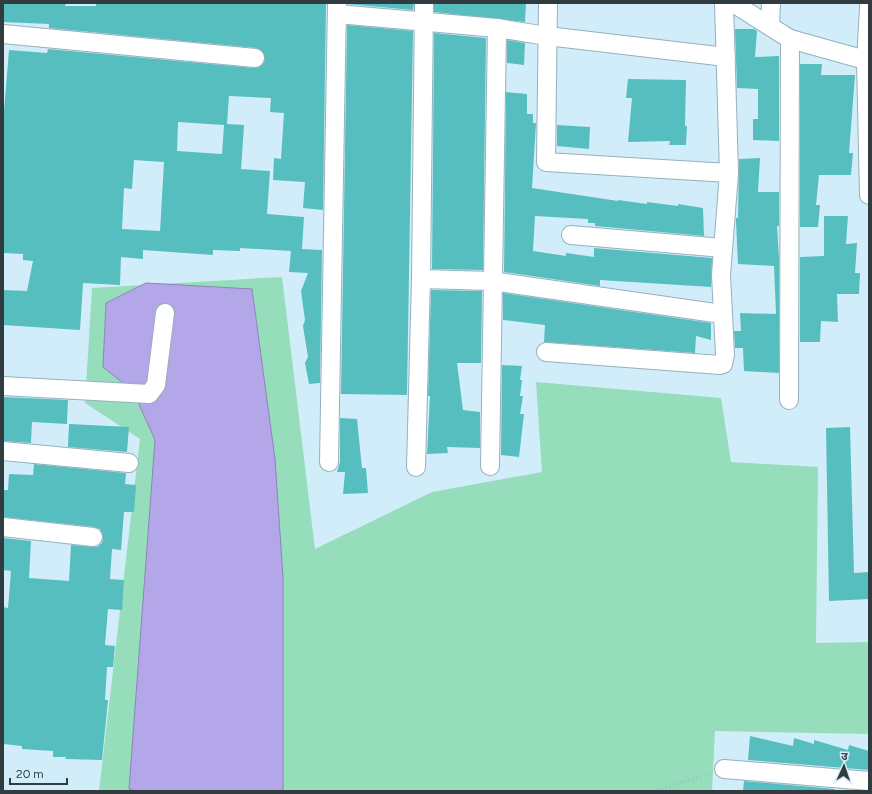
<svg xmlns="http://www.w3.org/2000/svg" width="872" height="794" viewBox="0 0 872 794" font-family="Figtree,'Noto Sans Devanagari',sans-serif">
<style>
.green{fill:#95ddbb}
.water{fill:#b3a6e9;stroke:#8c86b7}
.building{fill:#56bebf;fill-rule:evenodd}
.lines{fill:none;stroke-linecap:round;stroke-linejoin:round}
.street-casing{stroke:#96b0bc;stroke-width:20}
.path{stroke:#a1b7c1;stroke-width:2.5;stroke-dasharray:1 3;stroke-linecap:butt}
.street{stroke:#fff;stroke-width:18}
</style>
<rect width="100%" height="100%" fill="#d2edfa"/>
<path class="green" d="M 282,277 L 315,549 L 432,492 L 542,472 L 536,382 L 721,398 L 731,462 L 818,467 L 816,643 L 869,642 L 869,734 L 715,731 L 712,791 L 99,791 L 140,439 L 85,403 L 92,288 Z"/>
<path class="water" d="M 146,283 L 252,289 L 275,459 L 283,577 L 283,791 L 135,791 L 129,789 L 155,440 L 133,391 L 103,367 L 106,303 Z"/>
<g class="building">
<path d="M 3,3 L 66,3 L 65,6 L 96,6 L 96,3 L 326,3 L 323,210 L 303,208 L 305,182 L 273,180 L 274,158 L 281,159 L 284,113 L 270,112 L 271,98 L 229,96 L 227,124 L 244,125 L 241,169 L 270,171 L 267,214 L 304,217 L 302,249 L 322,250 L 320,383 L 309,384 L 305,363 L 308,357 L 303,326 L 305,320 L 301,291 L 308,273 L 289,272 L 291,251 L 240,248 L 240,251 L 213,250 L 213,255 L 143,250 L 143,259 L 121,257 L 120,285 L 83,283 L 80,330 L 3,325 L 3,290 L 27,291 L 33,261 L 23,260 L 23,254 L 3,253 L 3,123 L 9,50 L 47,53 L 48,49 L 254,68 L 263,64 L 265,59 L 261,50 L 256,48 L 49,28 L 49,24 L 3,22 ZM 178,122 L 224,125 L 222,154 L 177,151 ZM 134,160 L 164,162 L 160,231 L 122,229 L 124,188 L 132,189 Z"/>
<path d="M 347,3 L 414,3 L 413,10 L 347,4 Z"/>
<path d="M 434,3 L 526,3 L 525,22 L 434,12 Z"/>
<path d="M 347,25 L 413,31 L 407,395 L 341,394 Z"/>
<path d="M 735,29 L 754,29 L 757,31 L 755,57 L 779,56 L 779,141 L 753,140 L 753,119 L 758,119 L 758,89 L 737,88 Z"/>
<path d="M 434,33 L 486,38 L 483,270 L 432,269 Z"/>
<path d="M 507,40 L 525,43 L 524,65 L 507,63 Z"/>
<path d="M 800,64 L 822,64 L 821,75 L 855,75 L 849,153 L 853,153 L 851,175 L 819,175 L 816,205 L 820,205 L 818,227 L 800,227 Z"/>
<path d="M 628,79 L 686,80 L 685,126 L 687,126 L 686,145 L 669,145 L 670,141 L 628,142 L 632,98 L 626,98 Z"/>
<path d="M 506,92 L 527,94 L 527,114 L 533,114 L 533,123 L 536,123 L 532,188 L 618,201 L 618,200 L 647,204 L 647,202 L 678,206 L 678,204 L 703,208 L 704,236 L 595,226 L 595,223 L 588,223 L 588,219 L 535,216 L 533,251 L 566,256 L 566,253 L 594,257 L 594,248 L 712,258 L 711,287 L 600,280 L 600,286 L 504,272 Z"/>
<path d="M 557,125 L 590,127 L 589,149 L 557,146 Z"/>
<path d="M 760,158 L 758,192 L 779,192 L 779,226 L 777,226 L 779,257 L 779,373 L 744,371 L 743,348 L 735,348 L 734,331 L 741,331 L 740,313 L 776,314 L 774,266 L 738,264 L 736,222 L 736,218 L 738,218 L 739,159 Z"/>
<path d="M 824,216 L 848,216 L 846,244 L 857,243 L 855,273 L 860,273 L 859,294 L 837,294 L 838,322 L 821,321 L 820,342 L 800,342 L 800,257 L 824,256 Z"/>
<path d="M 431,290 L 482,291 L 481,363 L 457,363 L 463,410 L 480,412 L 480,448 L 447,447 L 448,453 L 427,454 L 430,396 L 428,396 Z"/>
<path d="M 503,293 L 711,323 L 711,340 L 696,336 L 695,353 L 544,342 L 545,325 L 503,320 Z"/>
<path d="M 502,365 L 522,366 L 520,380 L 522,380 L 520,396 L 523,396 L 520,414 L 524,414 L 519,457 L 501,455 Z"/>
<path d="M 3,397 L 68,400 L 67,424 L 32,422 L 31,443 L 3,441 Z"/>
<path d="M 340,418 L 357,419 L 362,468 L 366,468 L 368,493 L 343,494 L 345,472 L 337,472 L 340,462 Z"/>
<path d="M 69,424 L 129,427 L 127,452 L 68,447 Z"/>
<path d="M 850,427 L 854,573 L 869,572 L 869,599 L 829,601 L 826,428 Z"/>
<path d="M 34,464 L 126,473 L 125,484 L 136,485 L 134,512 L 124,512 L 121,550 L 112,549 L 110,579 L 124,580 L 122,610 L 108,609 L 105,645 L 115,646 L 113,667 L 107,667 L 105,700 L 108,700 L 102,760 L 65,759 L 66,757 L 53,757 L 53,751 L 22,749 L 22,746 L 3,744 L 3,607 L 8,608 L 11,571 L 3,570 L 3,538 L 31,541 L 29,578 L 69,581 L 71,545 L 97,547 L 102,543 L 103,538 L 100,529 L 94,527 L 3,517 L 3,490 L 8,490 L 9,474 L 33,475 Z"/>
<path d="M 750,736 L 793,746 L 794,738 L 814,744 L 814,740 L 848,750 L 849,745 L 869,751 L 869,770 L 748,760 Z"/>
<path d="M 744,781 L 835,789 L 834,791 L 743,791 Z"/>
</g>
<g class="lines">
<defs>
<g id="street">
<path d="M 548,3 L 546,162 L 729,173"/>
<path d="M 733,3 L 790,39 L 869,61"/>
<path d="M 869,7 L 866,61 L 869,195"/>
<path d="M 337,14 L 497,28 L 547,36 L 726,57"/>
<path d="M 770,25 L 771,3"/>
<path d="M 3,34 L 255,58"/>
<path d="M 571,235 L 723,248"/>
<path d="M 421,279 L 492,281 L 722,314"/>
<path d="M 546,352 L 720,365 L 723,364 L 725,355 L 721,275 L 729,173 L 724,3"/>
<path d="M 3,386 L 149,394 L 156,385 L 165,313"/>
<path d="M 789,400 L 790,39"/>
<path d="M 3,451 L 129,463"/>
<path d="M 329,462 L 337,3"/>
<path d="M 490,466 L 497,28"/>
<path d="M 416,467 L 421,279 L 424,3"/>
<path d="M 3,527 L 93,537"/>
<path d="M 724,769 L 869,781"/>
</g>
</defs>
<use href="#street" class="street-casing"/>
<path class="path" d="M 654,791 L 708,774"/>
<use href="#street" class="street"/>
</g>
<rect width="872" height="794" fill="none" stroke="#313c41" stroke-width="8"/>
<g transform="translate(844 766) rotate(3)" stroke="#d2edfa" stroke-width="3" paint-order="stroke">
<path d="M0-3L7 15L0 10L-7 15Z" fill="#313c41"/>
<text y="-6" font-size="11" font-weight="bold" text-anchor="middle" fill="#313c41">उ</text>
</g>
<path d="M10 778v6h57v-6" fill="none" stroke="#313c41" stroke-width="2"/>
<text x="16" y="778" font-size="12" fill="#313c41" stroke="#d2edfa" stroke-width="3" paint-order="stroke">20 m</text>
</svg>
